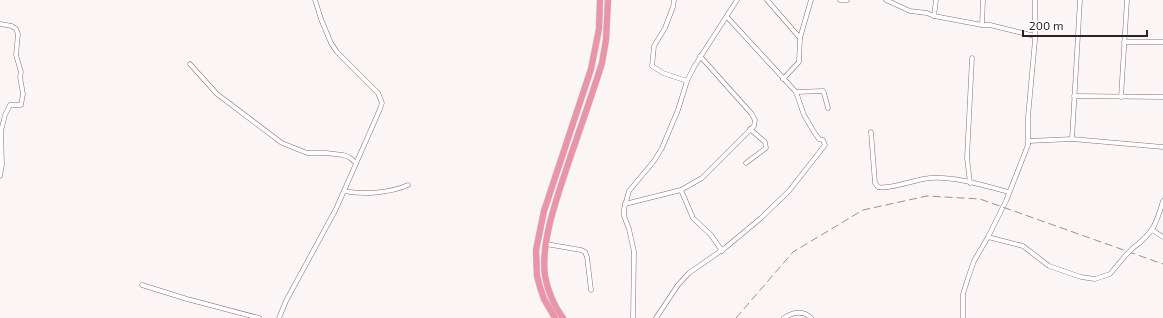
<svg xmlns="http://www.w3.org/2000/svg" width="1163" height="318" viewBox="0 0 1163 318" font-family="'Exo 2',sans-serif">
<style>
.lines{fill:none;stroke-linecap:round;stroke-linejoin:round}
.minor-casing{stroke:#8a6f73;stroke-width:5}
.primary-casing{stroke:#d5d3d3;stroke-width:7}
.minor{stroke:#fff;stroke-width:4}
.primary{stroke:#ea94aa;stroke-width:6}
.rail{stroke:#9a9192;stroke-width:1;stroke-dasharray:8 4;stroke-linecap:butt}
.minor-bridge-casing{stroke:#8a6f73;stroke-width:5;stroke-linecap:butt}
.minor-bridge{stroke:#fff;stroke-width:4}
</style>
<rect width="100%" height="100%" fill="#fbf5f6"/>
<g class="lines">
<defs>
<g id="minor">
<path d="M 674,0 L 673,7 L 665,28 L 654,46 L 652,66 L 663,73 L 687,81"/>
<path d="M 767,0 L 800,38"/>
<path d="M 840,0 L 847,0"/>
<path d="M 886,0 L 910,11 L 927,13 L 934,16 L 982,25 L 990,25 L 1035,36"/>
<path d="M 934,16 L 936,0"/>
<path d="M 0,24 L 12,26 L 16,29 L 18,34 L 16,55 L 21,72 L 20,77 L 23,94 L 21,105 L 10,105 L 5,115 L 1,131 L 2,165 L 0,176"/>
<path d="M 982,25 L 983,0"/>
<path d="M 1124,42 L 1163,42"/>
<path d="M 190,64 L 217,94 L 282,143 L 307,153 L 326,153 L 343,155 L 349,157 L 356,163"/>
<path d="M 783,79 L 799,62 L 800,38 L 811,0"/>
<path d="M 796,92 L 823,91 L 824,93 L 828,108"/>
<path d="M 1074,96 L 1163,97"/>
<path d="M 1121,97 L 1127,0"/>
<path d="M 871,132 L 875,183 L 878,187 C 889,190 916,179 930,178 C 955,176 985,186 1009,192"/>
<path d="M 1072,139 L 1080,0"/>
<path d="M 1029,141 L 1072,139 L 1163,147"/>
<path d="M 746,163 L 766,148 L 765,142 L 750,129"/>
<path d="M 970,183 L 967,158 L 972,58"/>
<path d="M 681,190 L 693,218 L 711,235 L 722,251"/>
<path d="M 344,191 C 363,195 390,193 408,185"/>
<path d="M 625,204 L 681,190 L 702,178 L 754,126 L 755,120 L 751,113 L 700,56"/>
<path d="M 1152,230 L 1163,237"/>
<path d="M 988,237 L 1023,246 L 1049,266 L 1081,277 L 1095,279 L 1110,274 L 1126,255"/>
<path d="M 546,244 L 581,250 L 585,252 L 587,257 L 591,290"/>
<path d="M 1133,248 C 1153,233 1156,225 1163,201"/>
<path d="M 142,285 L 187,299 L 259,318"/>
<path d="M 279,318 L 286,301 L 336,209 L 380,109 L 382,103 L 378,93 L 337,52 L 331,43 L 321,19 L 315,0"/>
<path d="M 633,318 L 634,252 L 629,229 L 624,216 L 624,209 L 629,191 L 654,161 L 662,148 L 678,110 L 687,81 L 694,67 L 737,0"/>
<path d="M 656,318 L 678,285 L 689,273 L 725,248 L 761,218 L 789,191 L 825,145 L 823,140 L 819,139 L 814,132 L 804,115 L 796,92 L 727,17"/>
<path d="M 784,318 C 793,312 803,310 811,318"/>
<path d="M 963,318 L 963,294 L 968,278 L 974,261 L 988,237 L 1006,201 L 1028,145 L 1028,117 L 1035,40 L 1035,0"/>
</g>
<g id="primary">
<path d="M 555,318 L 544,299 L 540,287 L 537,276 L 536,250 L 544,211 L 591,69 L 599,29 L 600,0"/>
<path d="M 563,318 C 554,306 548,292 545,276 C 540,241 559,192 570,158 C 581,126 592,95 602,63 L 606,40 L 608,0"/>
</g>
</defs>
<use href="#minor" class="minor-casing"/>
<use href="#primary" class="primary-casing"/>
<use href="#minor" class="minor"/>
<use href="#primary" class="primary"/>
<path class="rail" d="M 736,318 L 793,252 L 863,210 L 927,196 L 980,199 L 1163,264"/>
<defs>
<path id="minor-bridge" d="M 1126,255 L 1133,248"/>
</defs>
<use href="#minor-bridge" class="minor-bridge-casing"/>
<use href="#minor-bridge" class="minor-bridge"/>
</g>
<path d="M1023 30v6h124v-6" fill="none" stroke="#2d2123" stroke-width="2"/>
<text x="1029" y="30" font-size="12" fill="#2d2123" stroke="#ffffff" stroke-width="3" paint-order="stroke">200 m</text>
</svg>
